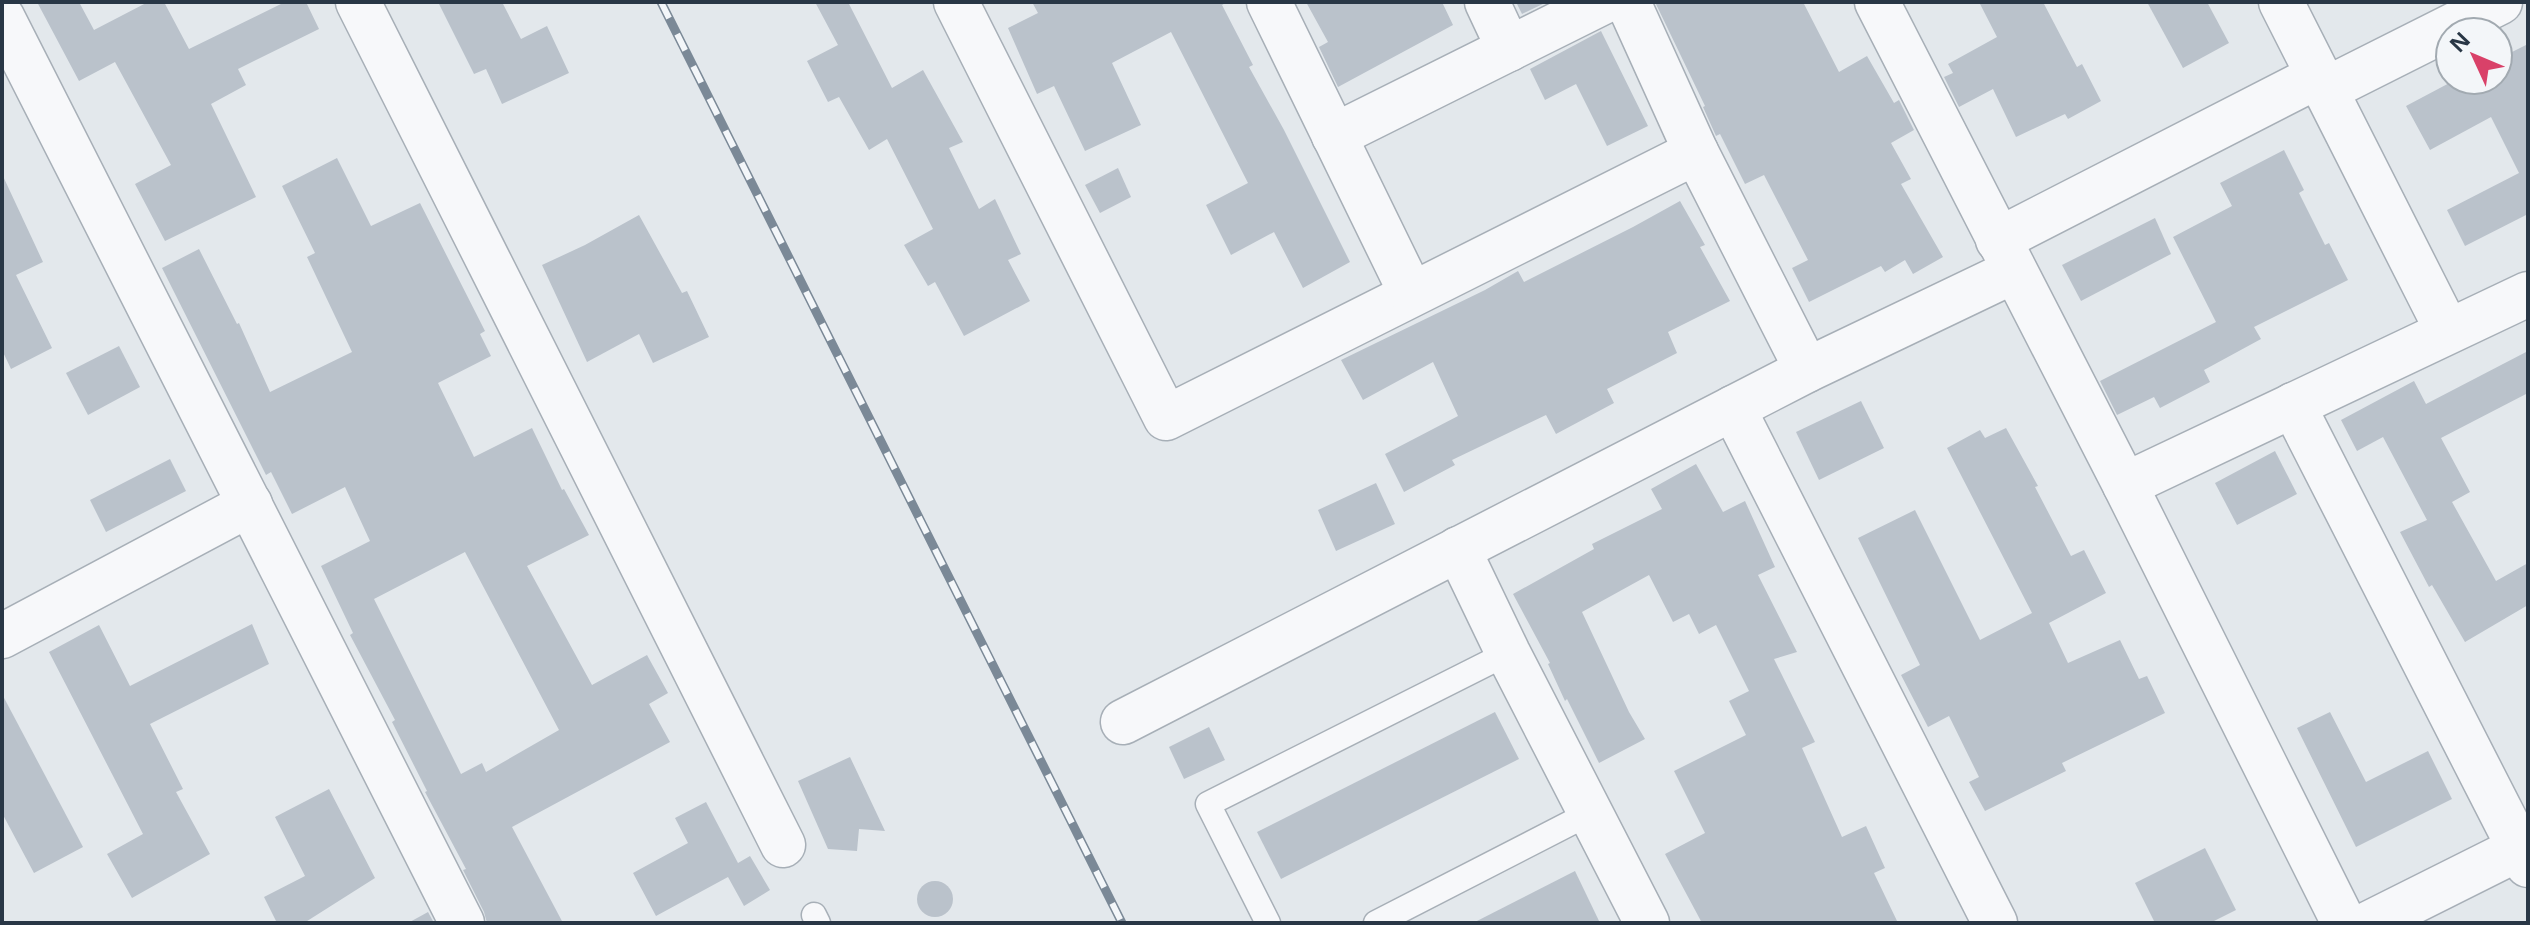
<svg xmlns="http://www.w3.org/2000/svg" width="2530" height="925" viewBox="0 0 2530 925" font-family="'Noto Sans',sans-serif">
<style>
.building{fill:#bac2cb;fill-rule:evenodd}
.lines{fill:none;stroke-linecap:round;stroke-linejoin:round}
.service-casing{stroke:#a7afb7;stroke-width:27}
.minor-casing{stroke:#a7afb7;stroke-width:47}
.service{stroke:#f7f8fa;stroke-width:24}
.minor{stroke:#f7f8fa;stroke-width:44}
.rail-casing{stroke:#7b8997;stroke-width:9}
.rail{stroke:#f3f6f9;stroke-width:6;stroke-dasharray:18;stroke-linecap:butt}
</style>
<rect width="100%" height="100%" fill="#e3e8ec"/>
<g class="building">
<path d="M 37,2 L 79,2 L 94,30 L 148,2 L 164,2 L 189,49 L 285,2 L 306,2 L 319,29 L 238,69 L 246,85 L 211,104 L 256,197 L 165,241 L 135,184 L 171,165 L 115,62 L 79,81 Z"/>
<path d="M 438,2 L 502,2 L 521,39 L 547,26 L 569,73 L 502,104 L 486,69 L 474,74 Z"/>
<path d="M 815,2 L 848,2 L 892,88 L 923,70 L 963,142 L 949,148 L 979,209 L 995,199 L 1021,254 L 1008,260 L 1030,301 L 964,336 L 935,282 L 928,286 L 904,245 L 933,229 L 887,139 L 869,150 L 839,97 L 828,102 L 807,61 L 838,45 Z"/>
<path d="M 1032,2 L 1227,2 L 1222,5 L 1253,65 L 1249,67 L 1284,130 L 1350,262 L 1303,288 L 1274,232 L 1231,255 L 1206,205 L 1248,183 L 1171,32 L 1112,63 L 1141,125 L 1085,151 L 1054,86 L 1037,94 L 1008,28 L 1038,13 Z"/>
<path d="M 1306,2 L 1442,2 L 1453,25 L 1338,87 L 1319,47 L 1328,42 Z"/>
<path d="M 1516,2 L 1547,2 L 1522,14 Z"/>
<path d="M 1655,2 L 1803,2 L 1839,72 L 1867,56 L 1894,103 L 1899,100 L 1914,130 L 1891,143 L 1911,179 L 1901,184 L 1943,257 L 1913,274 L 1905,260 L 1885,272 L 1881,266 L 1809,302 L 1792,268 L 1808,260 L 1764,175 L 1745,184 L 1720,134 L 1716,136 L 1703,107 L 1705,106 Z"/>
<path d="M 1979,2 L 2043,2 L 2077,67 L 2082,64 L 2101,101 L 2068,119 L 2065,114 L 2016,137 L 1993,89 L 1959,107 L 1944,77 L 1953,73 L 1948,64 L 1997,37 Z"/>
<path d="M 2147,2 L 2207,2 L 2229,43 L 2183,68 Z"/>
<path d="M 1601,31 L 1648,126 L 1607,146 L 1576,84 L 1545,100 L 1530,69 Z"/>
<path d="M 2528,44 L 2528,214 L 2465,246 L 2447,210 L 2519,173 L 2491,117 L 2430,150 L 2406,106 L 2455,80 L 2498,80 L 2498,59 Z"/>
<path d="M 2284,150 L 2304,190 L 2299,193 L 2325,245 L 2329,243 L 2348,280 L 2254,327 L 2261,339 L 2204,370 L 2210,382 L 2160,408 L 2154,397 L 2117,415 L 2100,381 L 2216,322 L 2173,237 L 2232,206 L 2220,183 Z"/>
<path d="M 337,158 L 371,226 L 420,203 L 485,331 L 480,334 L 491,356 L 438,383 L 474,457 L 532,428 L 562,490 L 564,489 L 589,535 L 527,566 L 592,685 L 647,655 L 668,693 L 649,704 L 670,742 L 512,827 L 563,923 L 487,923 L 484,912 L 463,870 L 466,869 L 425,792 L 427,791 L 392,722 L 395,720 L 350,635 L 353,633 L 321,566 L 370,541 L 345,487 L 292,514 L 271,472 L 266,475 L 162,268 L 199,249 L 237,324 L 239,323 L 270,392 L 352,352 L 307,257 L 315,253 L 282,186 ZM 465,552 L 559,730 L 486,772 L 482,763 L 461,774 L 374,599 Z"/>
<path d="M 1118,168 L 1131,197 L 1100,213 L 1085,185 Z"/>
<path d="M 2,174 L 43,262 L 16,275 L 52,348 L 11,369 L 2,350 Z"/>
<path d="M 1680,201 L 1705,245 L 1700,247 L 1730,301 L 1668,332 L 1677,353 L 1607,389 L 1614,403 L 1556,434 L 1546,415 L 1452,460 L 1455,465 L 1404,492 L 1385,454 L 1458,416 L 1433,362 L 1363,400 L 1341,360 L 1485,290 L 1518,271 L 1524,282 L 1633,227 Z"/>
<path d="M 639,215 L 682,293 L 687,291 L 709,337 L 653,363 L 639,334 L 587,362 L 542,265 L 585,245 Z"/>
<path d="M 2155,218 L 2171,254 L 2081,301 L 2062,265 Z"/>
<path d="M 119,346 L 140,387 L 88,415 L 66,373 Z"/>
<path d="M 2528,351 L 2528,393 L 2441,438 L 2470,492 L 2452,502 L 2496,581 L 2528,563 L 2528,605 L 2465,642 L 2432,585 L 2429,587 L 2400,532 L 2427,520 L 2383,437 L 2357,451 L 2341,420 L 2414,381 L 2426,404 Z"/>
<path d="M 1861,401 L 1884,448 L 1819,480 L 1796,432 Z"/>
<path d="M 2006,428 L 2038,486 L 2035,487 L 2071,556 L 2084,550 L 2106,593 L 2049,623 L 2068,663 L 2120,640 L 2139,679 L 2147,676 L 2165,713 L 2062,763 L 2066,771 L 1985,811 L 1969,782 L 1979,777 L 1949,716 L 1928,727 L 1901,675 L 1920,665 L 1858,538 L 1915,510 L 1980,640 L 2032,613 L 1947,448 L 1980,430 L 1985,438 Z"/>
<path d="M 2275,451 L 2297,494 L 2237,525 L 2215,483 Z"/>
<path d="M 170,459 L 186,491 L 106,532 L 90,500 Z"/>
<path d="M 1696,464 L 1723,512 L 1745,501 L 1775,567 L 1758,575 L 1797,652 L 1774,659 L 1815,742 L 1802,748 L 1842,837 L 1866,826 L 1885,868 L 1874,873 L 1898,923 L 1702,923 L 1665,854 L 1705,833 L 1674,771 L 1746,735 L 1729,701 L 1749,691 L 1716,625 L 1699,634 L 1689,614 L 1673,622 L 1649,575 L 1582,612 L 1629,712 L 1645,739 L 1599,763 L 1567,699 L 1565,701 L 1548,664 L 1550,663 L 1513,594 L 1594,549 L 1592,544 L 1662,509 L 1651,489 Z"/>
<path d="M 1376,483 L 1395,524 L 1336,551 L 1318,510 Z"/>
<path d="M 252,624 L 269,664 L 150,724 L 183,789 L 176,792 L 210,854 L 132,898 L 107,854 L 143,834 L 49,652 L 99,625 L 130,686 Z"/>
<path d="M 2,694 L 83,847 L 34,873 L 2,813 Z"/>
<path d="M 1495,712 L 1519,759 L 1281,879 L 1257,832 Z"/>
<path d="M 2330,712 L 2366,782 L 2428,751 L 2452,799 L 2356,847 L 2297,728 Z"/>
<path d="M 1209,727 L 1225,760 L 1184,779 L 1169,747 Z"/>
<path d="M 850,757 L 885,831 L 859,829 L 857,851 L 828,849 L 798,781 Z"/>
<path d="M 329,789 L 375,878 L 304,923 L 277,923 L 264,897 L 305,876 L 275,817 Z"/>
<path d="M 706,802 L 738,863 L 750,856 L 770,890 L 744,906 L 728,877 L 656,916 L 633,873 L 688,843 L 675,818 Z"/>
<path d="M 2205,848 L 2236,910 L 2210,923 L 2155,923 L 2135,883 Z"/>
<path d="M 1575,871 L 1600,923 L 1473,923 Z"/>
<circle cx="935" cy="899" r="18"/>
<path d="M 428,912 L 434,923 L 408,923 Z"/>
</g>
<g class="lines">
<defs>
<g id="service">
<path d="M 814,915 L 818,923"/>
<path d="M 1268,923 L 1208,804 L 1508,653"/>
<path d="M 1376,923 L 1590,813"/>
</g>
<g id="minor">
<path d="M 358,2 L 783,845"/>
<path d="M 956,2 L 1166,418 L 1696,152 L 1807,370"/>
<path d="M 1269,2 L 1411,293"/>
<path d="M 1487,2 L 1509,49"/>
<path d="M 1628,2 L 1696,152"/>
<path d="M 1877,2 L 2125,485 L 2344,923"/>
<path d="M 2281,2 L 2447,330"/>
<path d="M 2,17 L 462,923"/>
<path d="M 2325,90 L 2500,2"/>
<path d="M 1334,136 L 1603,2"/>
<path d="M 1998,240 L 2318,76"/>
<path d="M 2293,405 L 2528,865"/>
<path d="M 1733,408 L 1995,923"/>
<path d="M 2125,485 L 2528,294"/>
<path d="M 1458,549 L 1508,653 L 1647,923"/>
<path d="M 2,636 L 250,504"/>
<path d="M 1123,722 L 1807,370 L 2014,271"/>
<path d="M 2370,923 L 2528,844"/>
</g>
</defs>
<use href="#service" class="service-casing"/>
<use href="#minor" class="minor-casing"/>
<use href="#service" class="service"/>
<use href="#minor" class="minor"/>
<defs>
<path id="rail" d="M 661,2 L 1122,923"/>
</defs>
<use href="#rail" class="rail-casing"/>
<use href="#rail" class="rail"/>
</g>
<rect width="2530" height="925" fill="none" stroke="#293746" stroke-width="8"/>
<g transform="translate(2474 56) rotate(314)"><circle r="38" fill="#f3f6f9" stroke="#a2aab1" stroke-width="2"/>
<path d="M0-6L14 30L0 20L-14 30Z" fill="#d94169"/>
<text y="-12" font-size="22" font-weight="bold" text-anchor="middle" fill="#293746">N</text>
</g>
</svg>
